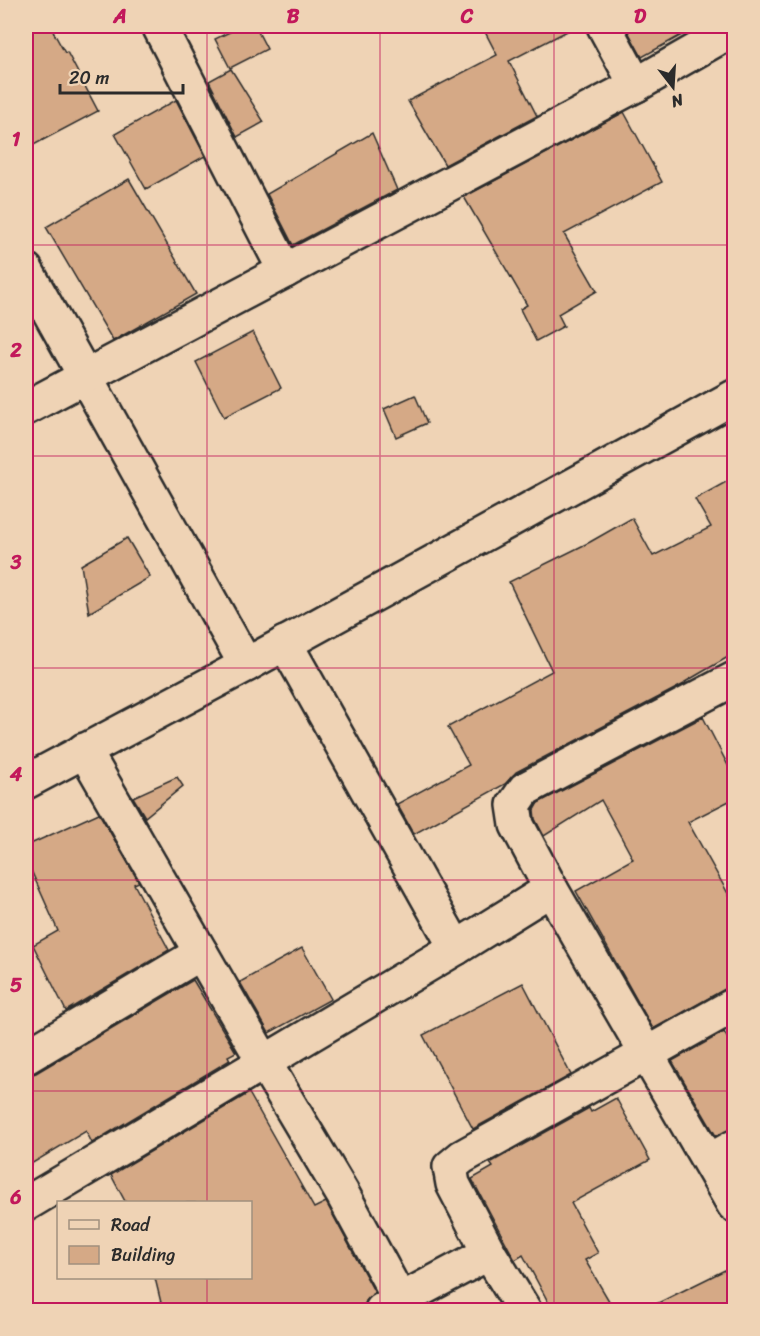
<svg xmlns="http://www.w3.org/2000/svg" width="760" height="1336" viewBox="0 0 760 1336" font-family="Sriracha,sans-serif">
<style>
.building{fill:#d5a986;stroke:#2b2b2b;stroke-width:1.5}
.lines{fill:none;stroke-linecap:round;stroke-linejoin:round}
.minor-casing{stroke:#2b2b2b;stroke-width:38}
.minor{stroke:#efd3b5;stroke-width:33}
.grid{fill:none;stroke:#c2185b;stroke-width:1.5;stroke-opacity:0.55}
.neatline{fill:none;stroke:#c2185b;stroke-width:2}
.grid-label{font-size:20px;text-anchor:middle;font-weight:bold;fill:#c2185b}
</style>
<rect width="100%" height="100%" fill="#efd3b5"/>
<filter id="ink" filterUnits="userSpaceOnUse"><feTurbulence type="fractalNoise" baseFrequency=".0167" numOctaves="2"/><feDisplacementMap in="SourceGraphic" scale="12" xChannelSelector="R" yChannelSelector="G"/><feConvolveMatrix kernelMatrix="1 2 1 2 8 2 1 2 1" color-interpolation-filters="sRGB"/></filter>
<g filter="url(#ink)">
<g class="building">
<path d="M 26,26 L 50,26 L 65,53 L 67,52 L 98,111 L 26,149 Z"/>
<path d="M 242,26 L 255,26 L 267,49 L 230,68 L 215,39 Z"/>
<path d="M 482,26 L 577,26 L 509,61 L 537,116 L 445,165 L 408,101 L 497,55 Z"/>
<path d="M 625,26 L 698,26 L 642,57 Z"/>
<path d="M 231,69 L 264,122 L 237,137 L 209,81 Z"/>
<path d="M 176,100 L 205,156 L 146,189 L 115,134 Z"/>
<path d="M 624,112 L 662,182 L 564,234 L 597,291 L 558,314 L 564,326 L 536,341 L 520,309 L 527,305 L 464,197 Z"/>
<path d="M 372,133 L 397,190 L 293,245 L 267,194 Z"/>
<path d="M 129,179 L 196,294 L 113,341 L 46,227 Z"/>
<path d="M 253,332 L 281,388 L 224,417 L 196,362 Z"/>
<path d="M 415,395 L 427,423 L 396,437 L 384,409 Z"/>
<path d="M 735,477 L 735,653 L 685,682 L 686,683 L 516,772 L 505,784 L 414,834 L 397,804 L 469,765 L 448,727 L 552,671 L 509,582 L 590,542 L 632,518 L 653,556 L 711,527 L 695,499 Z"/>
<path d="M 127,538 L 150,577 L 89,613 L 81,565 Z"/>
<path d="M 703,717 L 735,779 L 735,798 L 688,822 L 735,906 L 735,985 L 725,989 L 653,1029 L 576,891 L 633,859 L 601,800 L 544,836 L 535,819 L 534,810 L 538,803 Z"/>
<path d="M 177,777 L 183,786 L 145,817 L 133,797 Z"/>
<path d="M 99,813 L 139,882 L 134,884 L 169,950 L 66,1011 L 33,945 L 58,931 L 26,859 L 26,846 Z"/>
<path d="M 302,948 L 331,999 L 269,1033 L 240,982 Z"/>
<path d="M 193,980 L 236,1052 L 228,1056 L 230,1060 L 92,1143 L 86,1131 L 26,1167 L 26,1076 L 36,1073 Z"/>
<path d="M 523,983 L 571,1075 L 473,1129 L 423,1035 Z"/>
<path d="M 724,1032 L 735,1051 L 735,1128 L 716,1136 L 672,1061 Z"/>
<path d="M 249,1093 L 314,1208 L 326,1202 L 375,1293 L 366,1301 L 363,1311 L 163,1311 L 155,1278 L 250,1278 L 250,1203 L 126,1203 L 111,1175 Z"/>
<path d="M 616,1098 L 650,1160 L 571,1203 L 598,1253 L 585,1260 L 615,1311 L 553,1311 L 523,1255 L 515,1260 L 472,1179 L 493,1167 L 490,1163 L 589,1108 L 591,1112 Z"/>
<path d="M 735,1265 L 735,1311 L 642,1311 Z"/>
</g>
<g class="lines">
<defs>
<g id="minor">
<path d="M 159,26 L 285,271"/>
<path d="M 604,26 L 636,85"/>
<path d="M 26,270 L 246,665"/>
<path d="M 26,408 L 636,85 L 734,29"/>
<path d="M 285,643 L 456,948"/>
<path d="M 734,679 L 525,789 L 514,805 L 517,825 L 551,889 L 734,1205"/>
<path d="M 84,750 L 264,1062 L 342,1193 L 401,1302"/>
<path d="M 26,782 L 246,665 L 734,397"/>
<path d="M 26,1057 L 201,953"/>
<path d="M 709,1161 L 734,1147"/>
<path d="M 26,1204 L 456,948 L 551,889"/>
<path d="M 382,1310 L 489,1253"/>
<path d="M 524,1310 L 489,1253 L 453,1184 L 450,1167 L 462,1157 L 734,1005"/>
</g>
</defs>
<use href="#minor" class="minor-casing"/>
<use href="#minor" class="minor"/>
</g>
</g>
<path class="grid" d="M 207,26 L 207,1202M 380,26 L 380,1310M 554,26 L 554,1310M 26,245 L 734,245M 26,456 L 734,456M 26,668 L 734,668M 26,880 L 734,880M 26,1091 L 734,1091M 207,1278 L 207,1310"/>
<rect width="760" height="1336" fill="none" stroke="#efd3b5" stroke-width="66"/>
<rect x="57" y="1201" width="195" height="78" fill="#efd3b5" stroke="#a1907e" stroke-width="1.5"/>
<rect x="69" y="1220" width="30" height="9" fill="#efd3b5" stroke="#a1907e" stroke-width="1.5"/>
<text x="111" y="1231" font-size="18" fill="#2b2b2b">Road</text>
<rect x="69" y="1246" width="30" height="18" fill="#d5a986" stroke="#a1907e" stroke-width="1.5"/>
<text x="111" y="1261" font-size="18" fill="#2b2b2b">Building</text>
<g transform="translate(673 87) rotate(163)" stroke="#efd3b5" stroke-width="4.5" paint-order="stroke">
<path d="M0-4.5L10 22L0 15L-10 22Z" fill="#2b2b2b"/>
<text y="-9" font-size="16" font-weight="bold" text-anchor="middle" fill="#2b2b2b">N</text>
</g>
<path d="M60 84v9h123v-9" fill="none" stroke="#2b2b2b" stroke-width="3"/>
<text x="69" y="84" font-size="18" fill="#2b2b2b" stroke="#efd3b5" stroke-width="4.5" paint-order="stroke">20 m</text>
<rect x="33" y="33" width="694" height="1270" class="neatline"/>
<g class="grid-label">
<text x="120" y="23">A</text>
<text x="293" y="23">B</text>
<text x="467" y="23">C</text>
<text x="640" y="23">D</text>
<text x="16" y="146">1</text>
<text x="16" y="357">2</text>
<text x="16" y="569">3</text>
<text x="16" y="781">4</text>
<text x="16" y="992">5</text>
<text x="16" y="1204">6</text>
</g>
</svg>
